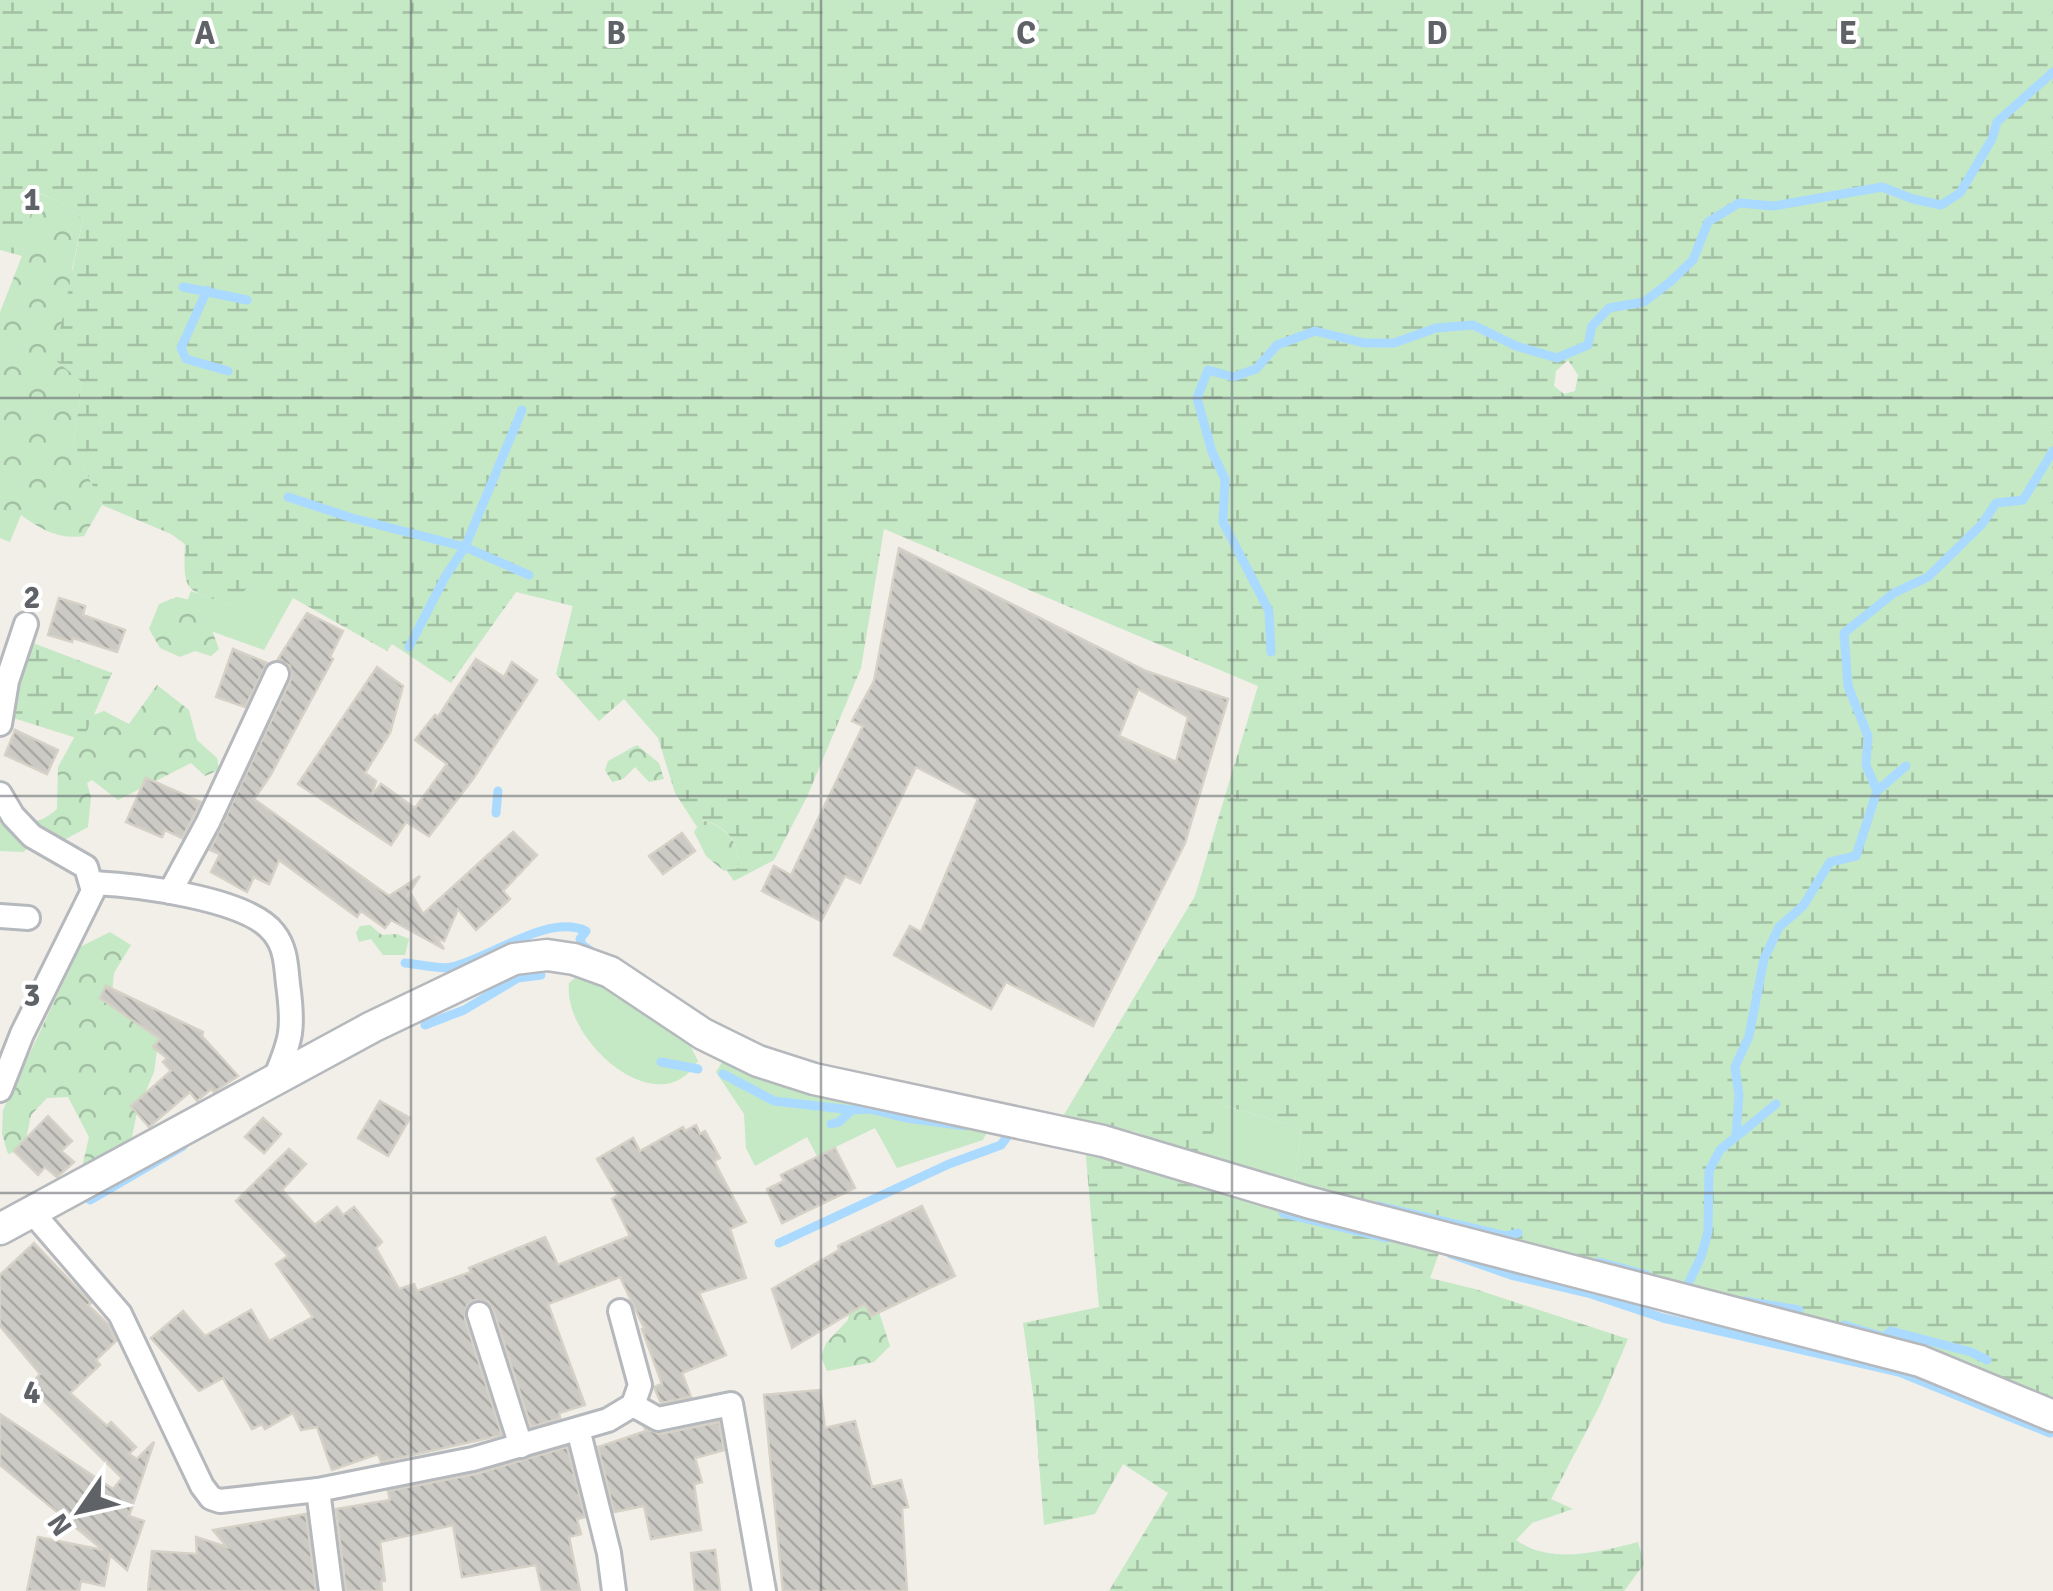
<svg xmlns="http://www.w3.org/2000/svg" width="2053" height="1591" viewBox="0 0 2053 1591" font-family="Signika,sans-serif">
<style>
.grass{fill:#c5e8c5}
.forest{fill:url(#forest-crowns)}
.wetland{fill:url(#wetland-marsh);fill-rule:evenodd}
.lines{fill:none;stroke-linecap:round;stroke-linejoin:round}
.stream{stroke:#aadaff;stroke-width:9}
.building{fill:url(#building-back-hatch);stroke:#d6d1c6;stroke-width:2.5;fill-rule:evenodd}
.minor-casing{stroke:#b5b8bc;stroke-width:28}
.tertiary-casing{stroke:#b5b8bc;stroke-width:35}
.minor{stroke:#fff;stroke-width:22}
.tertiary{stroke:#fff;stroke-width:30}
.grid{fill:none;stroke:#5f6368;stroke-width:2.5;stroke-opacity:0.55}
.grid-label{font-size:32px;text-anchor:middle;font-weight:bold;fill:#5f6368;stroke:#fff;stroke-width:8;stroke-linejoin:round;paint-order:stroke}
</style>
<defs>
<pattern id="forest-crowns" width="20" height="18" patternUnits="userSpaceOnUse" patternTransform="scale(2.5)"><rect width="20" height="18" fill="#c5e8c5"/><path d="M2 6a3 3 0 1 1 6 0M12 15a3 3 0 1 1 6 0" fill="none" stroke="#a3c0a4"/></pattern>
<pattern id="wetland-marsh" width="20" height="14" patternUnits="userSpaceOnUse" patternTransform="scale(2.5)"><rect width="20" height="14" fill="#c5e8c5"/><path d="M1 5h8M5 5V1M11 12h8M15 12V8" fill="none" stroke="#a3c0a4"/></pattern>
<pattern id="building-back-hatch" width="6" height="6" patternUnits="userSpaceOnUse" patternTransform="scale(2.5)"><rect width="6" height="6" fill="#cccac5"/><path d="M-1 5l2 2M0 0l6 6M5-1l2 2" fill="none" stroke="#a9a8a4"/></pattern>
</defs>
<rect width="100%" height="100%" fill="#f1efe8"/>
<g class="grass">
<path d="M 254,580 L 293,598 L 264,650 L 180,620 L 191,591 L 230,605 Z"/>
<path d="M 582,972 L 684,1033 L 698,1061 C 659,1126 562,1040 569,983 Z"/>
<path d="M 724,1059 L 990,1126 L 983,1140 L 897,1168 L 875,1128 L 817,1156 L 807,1137 L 755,1166 L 746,1148 L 744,1114 L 716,1072 Z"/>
<path d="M 1225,1106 L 1301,1128 L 1295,1183 L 1200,1159 Z"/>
</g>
<g class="forest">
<path d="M 34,191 L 59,202 L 83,219 L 72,269 L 82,382 L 73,445 L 102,505 L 84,536 C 58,540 41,529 21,515 L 10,542 L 0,538 L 0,312 L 22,256 Z"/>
<path d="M 177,597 L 190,600 L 195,612 L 210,625 L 219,649 L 211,656 L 195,651 L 180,657 L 160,648 L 149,629 L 159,604 Z"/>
<path d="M 157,685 L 189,710 L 197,740 L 217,758 L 219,770 L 205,776 L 191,763 L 118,800 L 92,780 L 87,783 L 91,797 L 88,827 L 64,840 L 29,844 L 24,852 L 0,851 L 0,803 C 25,819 32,831 57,809 L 58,767 L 85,718 L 104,711 L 129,724 Z"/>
<path d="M 637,745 L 659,763 L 664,779 L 649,782 L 635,767 L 623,779 L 612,782 L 605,770 L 608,761 Z"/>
<path d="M 702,820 C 727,827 739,841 739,868 L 724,871 L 706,856 L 694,832 Z"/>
<path d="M 370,925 L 382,935 L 397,934 L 409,939 L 405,955 L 383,955 L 371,939 L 359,942 L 356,933 L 360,926 Z"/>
<path d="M 110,932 L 131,945 L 114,973 L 111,1004 L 159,1037 L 154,1072 L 137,1112 L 132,1137 L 93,1174 L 80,1176 L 89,1137 L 68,1097 L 47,1098 L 31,1115 L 24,1149 L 8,1154 L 2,1134 L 3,1110 L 80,947 Z"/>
<path d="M 852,1295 L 879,1312 L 890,1346 L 874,1362 L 827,1371 L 821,1357 L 826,1343 L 848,1320 Z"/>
</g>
<g class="wetland">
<path d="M 0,0 L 2053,0 L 2053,1401 L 1407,1212 L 1311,1194 L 1295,1183 L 1301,1128 L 1226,1106 L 1200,1159 L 1136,1132 L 1062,1118 L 1195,896 L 1258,686 L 884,529 L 861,668 L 807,797 L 774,860 L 734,881 L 726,870 L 739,868 C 739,841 728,827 703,820 L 697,827 L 675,793 L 658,738 L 624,699 L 599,721 L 556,674 L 573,606 L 516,592 L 451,683 L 392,644 L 387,651 L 293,598 L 254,581 L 230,605 C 185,589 183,594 185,544 L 171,534 L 102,505 L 73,445 L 82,382 L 54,359 L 83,219 L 59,202 L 35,191 L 22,256 L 0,250 ZM 1568,360 L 1578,375 L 1575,391 L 1564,394 L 1554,386 L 1556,371 Z"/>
<path d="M 33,643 L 112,673 L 83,740 L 10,717 Z"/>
<path d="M 1085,1146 L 1442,1245 L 1430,1278 L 1475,1289 L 1628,1339 L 1600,1405 L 1551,1499 L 1573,1509 L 1532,1523 L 1516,1540 C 1551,1565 1599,1552 1638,1542 L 1644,1564 L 1624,1591 L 1109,1591 L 1168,1493 L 1123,1464 L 1095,1514 L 1044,1525 L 1034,1401 L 1023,1323 L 1099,1307 Z"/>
</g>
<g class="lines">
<g class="stream">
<path d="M 183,287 L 247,300"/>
<path d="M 207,290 L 181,348 L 186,359 L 228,371"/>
<path d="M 288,497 L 352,518 L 465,547 L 529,575"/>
<path d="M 409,647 L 445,577 L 465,547 L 522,410"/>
<path d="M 1271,652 L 1269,611 L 1223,522 L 1225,479 L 1212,452 L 1197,398 L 1208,370 L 1233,377 L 1256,369 L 1277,345 L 1315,331 L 1364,343 L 1394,343 L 1436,328 L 1473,325 L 1516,346 L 1557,358 L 1588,345 L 1592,326 L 1609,308 L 1644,302 L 1670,282 L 1693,260 L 1708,222 L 1739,203 L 1774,206 L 1882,187 L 1913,199 L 1941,205 L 1960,193 L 1992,139 L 1997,122 L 2053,72"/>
<path d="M 1877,791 L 1866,765 L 1868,736 L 1848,686 L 1844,633 L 1894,593 L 1928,577 L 1982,524 L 1996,503 L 2023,500 L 2053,451"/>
<path d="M 496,813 L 498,791"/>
<path d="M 405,963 C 420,964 439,970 452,967 C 491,958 548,913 586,931 L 580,939 L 582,945 L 591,951"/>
<path d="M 425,1025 L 464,1010 L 518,978 L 541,975"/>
<path d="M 661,1062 L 698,1069"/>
<path d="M 723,1074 L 774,1101 L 852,1110"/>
<path d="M 831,1124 L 839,1122 L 852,1110 L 870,1109 L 906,1118 L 966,1126"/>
<path d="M 1736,1135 L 1739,1095 L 1735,1067 L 1749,1036 L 1764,959 L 1779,927 L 1803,906 L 1830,862 L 1856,856 L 1877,791 L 1906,766"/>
<path d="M 90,1200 L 183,1146"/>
<path d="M 1378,1206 L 1506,1236 L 1518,1233"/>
<path d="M 1283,1213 L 1387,1238"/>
<path d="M 779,1243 L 949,1164 L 1001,1145 L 1009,1134"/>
<path d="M 1451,1254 L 1511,1275 L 1588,1293 L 1663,1318 L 1899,1372 L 2050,1433"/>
<path d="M 1599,1262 L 1647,1275"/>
<path d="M 1686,1288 L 1701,1257 L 1708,1232 L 1709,1171 L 1720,1150 L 1776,1104"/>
<path d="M 1744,1301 L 1799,1310"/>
<path d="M 1844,1325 L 1884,1337 L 1891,1331 L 1971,1352 L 1987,1360"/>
</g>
</g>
<g class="building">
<path d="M 899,548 L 1146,671 L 1228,699 L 1185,843 L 1093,1026 L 1006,982 L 991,1009 L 894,955 L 910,926 L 921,932 L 978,799 L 916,767 L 860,883 L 845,876 L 821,921 L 762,891 L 774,866 L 791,875 L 863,726 L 852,721 L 874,681 ZM 1138,689 L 1188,717 L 1176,762 L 1119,736 Z"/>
<path d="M 59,598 L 85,606 L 83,615 L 125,630 L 117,652 L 73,638 L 72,642 L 48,635 Z"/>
<path d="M 307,613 L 343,631 L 330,657 L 333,659 L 270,776 L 254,799 L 389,896 L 420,876 L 406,897 L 411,894 L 423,914 L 513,832 L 537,855 L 503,891 L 510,899 L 476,930 L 458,909 L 444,941 L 436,937 L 444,949 L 391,920 L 385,928 L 361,911 L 357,917 L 279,860 L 269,884 L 254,877 L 247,892 L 211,872 L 220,854 L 210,850 L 291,679 L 290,666 L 278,659 Z"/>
<path d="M 233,649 L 267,663 L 245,707 L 216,697 Z"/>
<path d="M 476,659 L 504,677 L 512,662 L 537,680 L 473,779 L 429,836 L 406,822 L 391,845 L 298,784 L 377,667 L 403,686 L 390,733 L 365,773 L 376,781 L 371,797 L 381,784 L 415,808 L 447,764 L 415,740 L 435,715 L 438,717 Z"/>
<path d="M 15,730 L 58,750 L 47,774 L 5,755 Z"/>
<path d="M 146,778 L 201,802 L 182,838 L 165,830 L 162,837 L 126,822 Z"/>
<path d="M 682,833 L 695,851 L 663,874 L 649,856 Z"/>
<path d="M 106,986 L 203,1032 L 202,1036 L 238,1076 L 214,1092 L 211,1089 L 197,1101 L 190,1092 L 149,1127 L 131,1106 L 171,1071 L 163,1062 L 167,1058 L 153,1047 L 160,1039 L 100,998 Z"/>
<path d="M 380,1101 L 410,1118 L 388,1156 L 358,1138 Z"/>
<path d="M 48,1116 L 72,1141 L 61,1151 L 74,1162 L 57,1177 L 45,1167 L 38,1175 L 14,1151 Z"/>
<path d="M 263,1118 L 281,1134 L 264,1153 L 245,1137 Z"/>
<path d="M 696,1125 L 700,1134 L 705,1131 L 720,1158 L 714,1161 L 746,1222 L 730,1229 L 746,1278 L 699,1293 L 726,1355 L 682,1373 L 691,1397 L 661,1403 L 654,1387 L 662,1384 L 642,1329 L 644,1328 L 620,1277 L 548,1304 L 585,1405 L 559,1413 L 560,1418 L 531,1427 L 493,1309 L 488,1302 L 475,1300 L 467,1305 L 465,1319 L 502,1435 L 381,1462 L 378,1454 L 332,1470 L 317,1427 L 301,1430 L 293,1413 L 265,1429 L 262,1424 L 252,1429 L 223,1378 L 199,1391 L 151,1338 L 183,1311 L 205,1336 L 251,1310 L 269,1341 L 313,1317 L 276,1264 L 288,1256 L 236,1201 L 289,1149 L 306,1164 L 282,1190 L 315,1225 L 337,1207 L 343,1215 L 354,1207 L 382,1242 L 376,1248 L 399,1289 L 414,1284 L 417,1291 L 471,1272 L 469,1268 L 545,1237 L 558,1265 L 630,1236 L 612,1199 L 618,1195 L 597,1159 L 633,1138 L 640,1151 L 683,1127 L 685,1131 Z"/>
<path d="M 835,1148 L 855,1188 L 782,1223 L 767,1189 L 784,1181 L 781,1175 Z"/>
<path d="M 922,1206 L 955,1276 L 871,1316 L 865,1304 L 792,1348 L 772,1289 L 839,1250 L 838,1246 Z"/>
<path d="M 34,1243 L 91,1303 L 88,1305 L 109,1325 L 116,1341 L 96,1360 L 100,1365 L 70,1393 L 107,1426 L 111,1422 L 136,1447 L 129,1454 L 137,1459 L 154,1442 L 129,1516 L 144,1521 L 127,1570 L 110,1555 L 104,1586 L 81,1581 L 79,1591 L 27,1591 L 38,1537 L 103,1550 L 0,1465 L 0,1414 L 113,1489 L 122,1478 L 29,1386 L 40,1374 L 0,1326 L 0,1275 Z"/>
<path d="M 820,1390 L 825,1428 L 855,1421 L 872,1487 L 901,1480 L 908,1507 L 902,1508 L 907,1591 L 783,1591 L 764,1395 Z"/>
<path d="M 719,1422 L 724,1450 L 695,1458 L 702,1482 L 694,1484 L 701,1530 L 651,1539 L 644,1506 L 614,1512 L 598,1447 L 646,1431 L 645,1429 L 661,1434 Z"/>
<path d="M 567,1447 L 585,1517 L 577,1519 L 581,1534 L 569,1537 L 580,1591 L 542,1591 L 536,1565 L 462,1577 L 453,1525 L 380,1542 L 385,1581 L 381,1581 L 382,1591 L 346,1591 L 336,1509 L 390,1500 L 388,1491 L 476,1474 Z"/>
<path d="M 306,1514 L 316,1591 L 148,1591 L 152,1551 L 197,1554 L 196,1537 L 227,1547 L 213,1530 Z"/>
<path d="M 715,1550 L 720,1591 L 695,1591 L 691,1553 Z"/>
</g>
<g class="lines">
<defs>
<g id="minor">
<path d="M 0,724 L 7,681 L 26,624"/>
<path d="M 0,794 L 13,816 L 32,836 L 86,867 L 93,891 L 22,1034 L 0,1090"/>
<path d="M 93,883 C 135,885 248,898 274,933 C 286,948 286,966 288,984 C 294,1028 292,1039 274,1080"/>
<path d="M 170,892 L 208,822 L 277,674"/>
<path d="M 0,916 L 28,918"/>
<path d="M 32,1212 L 120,1314 L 202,1486 L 211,1498 L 220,1501 L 318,1490 L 473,1459 L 608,1420 L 633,1405 L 640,1385 L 620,1311"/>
<path d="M 479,1314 L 521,1446"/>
<path d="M 633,1405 L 658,1419 L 731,1404 L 764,1591"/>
<path d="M 578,1429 L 609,1553 L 614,1591"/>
<path d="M 318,1490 L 331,1591"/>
</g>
<path id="tertiary" d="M 0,1229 L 372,1027 L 514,959 L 547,955 L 574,959 L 610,972 L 703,1034 L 758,1061 L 814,1079 L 1103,1141 L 1307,1202 L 1920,1361 L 2053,1416"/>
</defs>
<use href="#minor" class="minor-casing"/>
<use href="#tertiary" class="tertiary-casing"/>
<use href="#minor" class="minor"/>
<use href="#tertiary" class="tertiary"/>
</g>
<path class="grid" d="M 411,0 L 411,1591M 821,0 L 821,1591M 1232,0 L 1232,1591M 1642,0 L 1642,1591M 0,398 L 2053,398M 0,796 L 2053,796M 0,1193 L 2053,1193"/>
<g class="grid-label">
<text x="205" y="44">A</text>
<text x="616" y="44">B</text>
<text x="1026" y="44">C</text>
<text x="1437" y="44">D</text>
<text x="1848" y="44">E</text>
<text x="32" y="210">1</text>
<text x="32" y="608">2</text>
<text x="32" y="1006">3</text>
<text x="32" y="1403">4</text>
</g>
<g transform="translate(80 1511) rotate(236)" stroke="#ffffff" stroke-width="8" paint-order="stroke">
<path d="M0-8L18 38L0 25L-18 38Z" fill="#5f6368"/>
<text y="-15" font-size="28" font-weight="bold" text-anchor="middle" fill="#5f6368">N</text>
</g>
</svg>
